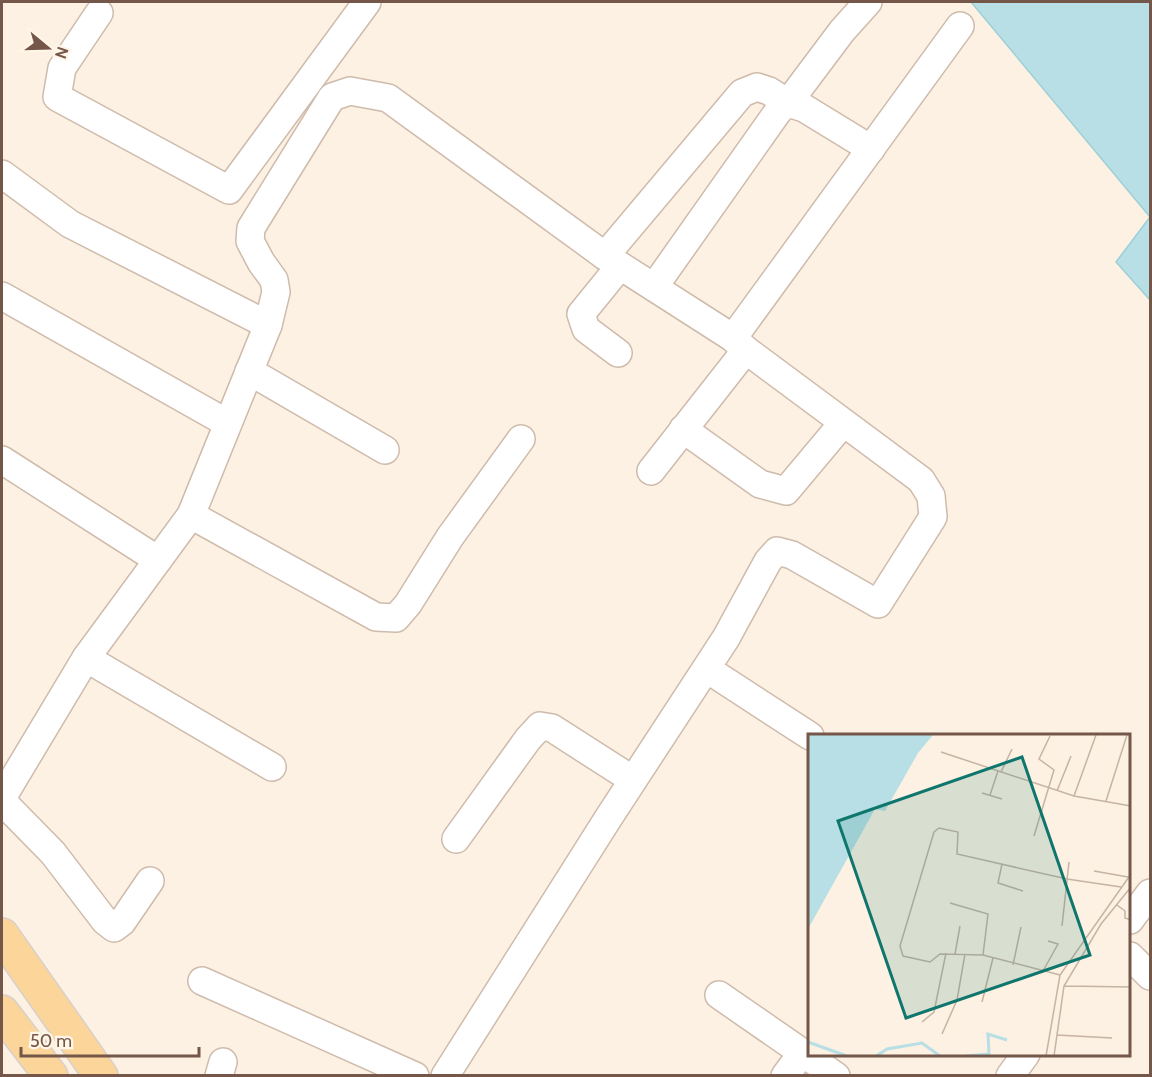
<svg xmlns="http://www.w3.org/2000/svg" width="1152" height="1077" viewBox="0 0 1152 1077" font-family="Cabin,sans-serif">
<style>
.water{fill:#b7dfe5;stroke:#9dcfd7;stroke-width:1.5}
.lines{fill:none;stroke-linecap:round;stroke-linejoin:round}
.minor-casing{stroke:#cfbbac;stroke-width:30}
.major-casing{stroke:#d8d0cc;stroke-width:36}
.minor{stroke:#fff;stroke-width:27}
.major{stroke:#fbd59a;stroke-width:33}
.inset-river{fill:none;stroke:#b7dfe5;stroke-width:3}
.inset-road{fill:none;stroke:#c6b3a4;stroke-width:1.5}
.view{fill:#0f766e;fill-opacity:0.15;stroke:#0f766e;stroke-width:3}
.inset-edge{fill:none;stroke:#745748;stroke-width:3}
</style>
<rect width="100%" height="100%" fill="#fcf1e2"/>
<path class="water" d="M 971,2 L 1150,2 L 1150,300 L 1116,262 L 1150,217 Z"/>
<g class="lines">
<defs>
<g id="minor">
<path d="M 99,13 L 62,68 L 57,97 L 229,190 L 367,2"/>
<path d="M 2,174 L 70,224 L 268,325"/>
<path d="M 605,256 L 742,93 L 757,87 L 769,91 L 788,103 L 842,31 L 868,2"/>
<path d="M 654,287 L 779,110 L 788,103 L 804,108 L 871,149"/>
<path d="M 2,296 L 227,423"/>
<path d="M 733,338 L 960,26"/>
<path d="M 618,353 L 586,329 L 581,314 L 620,266"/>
<path d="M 249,371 L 385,450"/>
<path d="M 683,429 L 760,484 L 786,491 L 843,423"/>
<path d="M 2,460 L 158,560"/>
<path d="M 651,471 L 746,350"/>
<path d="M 191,515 L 376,617 L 396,618 L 408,604 L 450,537 L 521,439"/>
<path d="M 86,658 L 272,767"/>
<path d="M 707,669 L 810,736"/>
<path d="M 2,798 L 86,658 L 191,515 L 268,325 L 276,292 L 274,280 L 261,262 L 250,241 L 251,228 L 332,97 L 350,91 L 388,98 L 605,256 L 733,338 L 746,350 L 921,480 L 931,496 L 933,517 L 878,604 L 792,555 L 777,551 L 768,561 L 726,638 L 609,817 L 445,1076"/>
<path d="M 2,801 L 53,853 L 105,921 L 114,928 L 122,922 L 150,881"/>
<path d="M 456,839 L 528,739 L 540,726 L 552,728 L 633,780"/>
<path d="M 1130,920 L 1150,893"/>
<path d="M 1130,956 L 1150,976"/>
<path d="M 202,981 L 415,1076"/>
<path d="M 719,995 L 836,1076"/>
<path d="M 219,1076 L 223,1062"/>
<path d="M 785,1076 L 802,1053"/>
<path d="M 1010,1076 L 1026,1054"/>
</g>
<g id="major">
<path d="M 2,935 L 101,1076"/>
<path d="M 2,1012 L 51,1076"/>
</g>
</defs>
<use href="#minor" class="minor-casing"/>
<use href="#major" class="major-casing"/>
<use href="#minor" class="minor"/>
<use href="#major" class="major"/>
</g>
<g transform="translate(808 734)">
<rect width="322" height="322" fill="#fcf1e2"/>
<path d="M 0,1 L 125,1 L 110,19 L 77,77 L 67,75 L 0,195 Z" fill="#b7dfe5"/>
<path class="inset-river" d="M 0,19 L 16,1M 0,308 L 39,322M 68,322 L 79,315 L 114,309 L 132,322M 158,322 L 181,320 L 180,300 L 199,306"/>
<path class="inset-road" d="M 133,18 L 266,62 L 323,72M 193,38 L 204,15M 249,57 L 263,22M 174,59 L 194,65M 182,61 L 190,37M 266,62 L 288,1M 298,67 L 319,1M 226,102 L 246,36 L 231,25 L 242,2M 194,130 L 190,149 L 215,157M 286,137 L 320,143M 142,169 L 180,180 L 175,221M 309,171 L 317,177 L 317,184 L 323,186M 254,192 L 261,128M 147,220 L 152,192M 205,231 L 213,193M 235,237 L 250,210 L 240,207M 252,241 L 175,221 L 132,220 L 122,228 L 95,222 L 92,212 L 126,98 L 131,94 L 150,98 L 149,120 L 259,145 L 313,153M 256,252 L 323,253M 174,268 L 185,224M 114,288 L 126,278 L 138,219M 134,300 L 149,266 L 157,220M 249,301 L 304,304M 238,322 L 252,241 L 323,140M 246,322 L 256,252 L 293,190 L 323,153"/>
<path class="view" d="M 214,23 L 282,221 L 98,284 L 30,87 Z"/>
<rect width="322" height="322" class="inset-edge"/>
</g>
<rect width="1152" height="1077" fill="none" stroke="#745748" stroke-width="6"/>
<g transform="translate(48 48) rotate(109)" stroke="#fff6e8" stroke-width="4.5" paint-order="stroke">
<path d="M0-4.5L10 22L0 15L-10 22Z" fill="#745748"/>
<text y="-9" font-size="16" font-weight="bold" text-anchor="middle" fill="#745748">N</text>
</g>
<path d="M21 1047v9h178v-9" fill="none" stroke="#745748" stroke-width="3"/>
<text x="30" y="1047" font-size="18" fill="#745748" stroke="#fff6e8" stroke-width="4.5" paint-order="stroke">50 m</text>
</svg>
